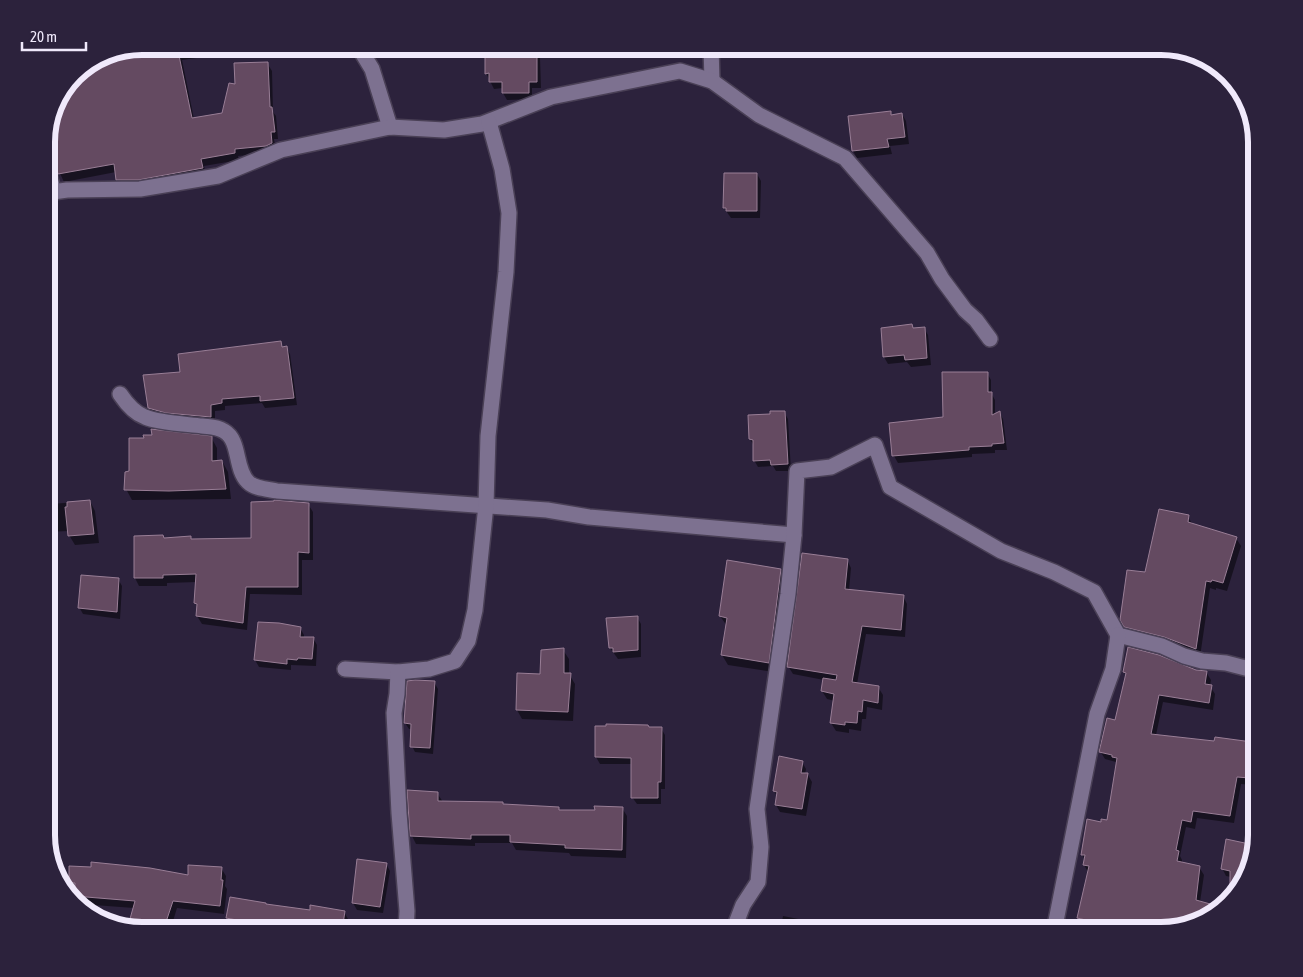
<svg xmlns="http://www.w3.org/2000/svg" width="1303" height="977" viewBox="0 0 1303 977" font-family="'Asap Condensed',sans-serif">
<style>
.shadow{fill:#0007}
.building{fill:#644a61;stroke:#997e96}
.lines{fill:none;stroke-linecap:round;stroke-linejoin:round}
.street-casing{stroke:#4a4056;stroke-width:18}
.street{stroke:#7d7190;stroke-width:15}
.rim{fill:none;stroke:#f0e9fb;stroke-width:6}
</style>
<rect width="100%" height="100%" fill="#2c223c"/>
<g class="shadow">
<path d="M 142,46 L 218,46 L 219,55 L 182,60 L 194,119 L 223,114 L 236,85 L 267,63 L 272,71 L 273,112 L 276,116 L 278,139 L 274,139 L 276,151 L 271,153 L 238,156 L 239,160 L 204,166 L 206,175 L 121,187 L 117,180 L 116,172 L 64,182 L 56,165 L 48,163 L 46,164 L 46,135 L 56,100 L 79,70 Z"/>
<path d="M 371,46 L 422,46 L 376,55 Z"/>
<path d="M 528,51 L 536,51 L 540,58 L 541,88 L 532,88 L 532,99 L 507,100 L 503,93 L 503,88 L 494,89 L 486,73 Z"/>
<path d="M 890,112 L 892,116 L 902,114 L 906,121 L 909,144 L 890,146 L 892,154 L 857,158 L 853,151 Z"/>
<path d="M 757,174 L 761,181 L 760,218 L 731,218 L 724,208 Z"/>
<path d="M 912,326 L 914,329 L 924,328 L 928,335 L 931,365 L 911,367 L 907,362 L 888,364 L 884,357 Z"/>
<path d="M 280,343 L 283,348 L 286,347 L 290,354 L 297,405 L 265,408 L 262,403 L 225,406 L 225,410 L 215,411 L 215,424 L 154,415 L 150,408 L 181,373 Z"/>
<path d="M 987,373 L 991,380 L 991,393 L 995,400 L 995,414 L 999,412 L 1003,419 L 1007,450 L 995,450 L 995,453 L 972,454 L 972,457 L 898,463 L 894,456 L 944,419 Z"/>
<path d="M 784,412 L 788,419 L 791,471 L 776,471 L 773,466 L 758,467 L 754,460 L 754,446 L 750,439 Z"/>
<path d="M 211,437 L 217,448 L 217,462 L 222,461 L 228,472 L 231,499 L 132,500 L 126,489 Z"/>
<path d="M 46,488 L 51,496 L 51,504 L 90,501 L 95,511 L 99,543 L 75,545 L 69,535 L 69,531 L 46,532 Z"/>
<path d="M 308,504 L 313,512 L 313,560 L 302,560 L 302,595 L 250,594 L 247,630 L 202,624 L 197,616 L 198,608 L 195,603 L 197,582 L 167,583 L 167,586 L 139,586 L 135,578 L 164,539 L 253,540 Z"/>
<path d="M 1188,517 L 1193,525 L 1236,538 L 1241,546 L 1227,591 L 1216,588 L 1216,590 L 1210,588 L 1200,657 L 1130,635 L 1121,619 Z"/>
<path d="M 847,560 L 851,568 L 849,590 L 903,596 L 907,604 L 905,637 L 866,634 L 857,684 L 878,687 L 883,695 L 882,710 L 867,707 L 866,719 L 862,719 L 861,731 L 849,729 L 849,733 L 836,731 L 831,723 L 835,701 L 827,699 L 822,691 L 824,680 L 793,674 L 788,666 Z"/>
<path d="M 780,570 L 786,580 L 774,672 L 728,665 L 722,655 L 727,626 L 720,616 Z"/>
<path d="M 118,579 L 122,586 L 120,619 L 83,614 L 79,607 Z"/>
<path d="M 637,617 L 641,624 L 641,657 L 618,659 L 610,648 Z"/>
<path d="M 300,628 L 304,635 L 304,638 L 313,638 L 317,645 L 316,666 L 291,665 L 291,670 L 259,667 L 255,660 Z"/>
<path d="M 563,650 L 569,659 L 569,674 L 575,684 L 573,721 L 522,719 L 517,710 L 542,676 Z"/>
<path d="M 1196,671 L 1206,672 L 1211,680 L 1210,686 L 1215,694 L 1213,710 L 1163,702 L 1156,735 L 1216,743 L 1251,743 L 1256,750 L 1254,764 L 1256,767 L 1254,785 L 1241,784 L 1234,823 L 1197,818 L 1195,829 L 1186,827 L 1180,856 L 1182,860 L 1182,863 L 1199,867 L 1204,875 L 1200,902 L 1220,908 L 1203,921 L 1161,931 L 1098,931 L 1099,929 L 1082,925 L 1078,917 L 1088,872 L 1084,865 L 1085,860 L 1082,854 L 1102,823 L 1108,821 L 1118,764 L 1116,762 L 1105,759 L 1100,751 L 1116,721 L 1126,676 L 1124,672 Z"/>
<path d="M 434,682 L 438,689 L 433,754 L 415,752 L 412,746 L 412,729 L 409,729 L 405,723 Z"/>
<path d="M 661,728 L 665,735 L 665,789 L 661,789 L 661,804 L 637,804 L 632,797 L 632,764 L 600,764 L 596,757 Z"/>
<path d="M 802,762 L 806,769 L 805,774 L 808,775 L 812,782 L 806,816 L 780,812 L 776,805 L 778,798 L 774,791 Z"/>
<path d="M 437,793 L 443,802 L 502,803 L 504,806 L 558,808 L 560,811 L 597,811 L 622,808 L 627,816 L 626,858 L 571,856 L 569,853 L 516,850 L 512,843 L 475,843 L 475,846 L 416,844 L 412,836 Z"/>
<path d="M 1253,846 L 1242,879 L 1226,876 L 1222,868 Z"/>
<path d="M 386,864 L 390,871 L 383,913 L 357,910 L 353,903 Z"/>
<path d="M 221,868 L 226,876 L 225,886 L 227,889 L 224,914 L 177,908 L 170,931 L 141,931 L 129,927 L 134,908 L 80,904 L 70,883 L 189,876 Z"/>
<path d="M 231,899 L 311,911 L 344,912 L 348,919 L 347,931 L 264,931 L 231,925 L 227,918 Z"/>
<path d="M 783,916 L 824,924 L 828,931 L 780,931 Z"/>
</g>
<g class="building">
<path d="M 142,46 L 177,46 L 192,118 L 222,113 L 229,83 L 235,84 L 234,63 L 268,62 L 270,107 L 272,107 L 275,132 L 271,132 L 272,143 L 266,146 L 235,149 L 235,153 L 201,159 L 203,168 L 138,180 L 116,180 L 114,164 L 58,174 L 55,162 L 49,156 L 46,146 L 46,143 L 51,142 L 48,129 L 56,100 L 79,70 Z"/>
<path d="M 528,48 L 528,50 L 537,50 L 537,82 L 529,82 L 529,93 L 502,93 L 502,82 L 489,82 L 489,73 L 485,74 L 485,49 Z"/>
<path d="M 891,111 L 891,115 L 902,113 L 905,137 L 887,139 L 889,147 L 852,151 L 848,116 Z"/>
<path d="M 724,173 L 757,173 L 757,211 L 726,211 L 726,208 L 723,208 Z"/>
<path d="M 912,324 L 913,328 L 925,327 L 927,358 L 905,360 L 904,355 L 883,357 L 881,328 Z"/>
<path d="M 281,341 L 282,347 L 287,346 L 294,398 L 260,401 L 260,396 L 222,399 L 222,403 L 211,405 L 211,417 L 166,413 L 148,408 L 143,375 L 180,372 L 178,354 Z"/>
<path d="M 942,372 L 988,372 L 988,392 L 992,392 L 992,415 L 1000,411 L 1004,443 L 992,444 L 992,446 L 969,447 L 969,450 L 892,456 L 889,423 L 943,417 Z"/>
<path d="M 770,411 L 785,411 L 788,464 L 771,465 L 770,460 L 753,461 L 753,440 L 749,439 L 748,415 L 770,414 Z"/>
<path d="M 151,429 L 212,436 L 212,461 L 222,460 L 226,489 L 169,491 L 124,490 L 125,472 L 129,471 L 129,438 L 144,438 L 143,435 L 152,435 Z"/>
<path d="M 90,500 L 94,534 L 68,536 L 65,507 L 67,507 L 67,502 Z"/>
<path d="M 274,500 L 309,503 L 309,553 L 298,552 L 298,587 L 246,587 L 243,623 L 196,616 L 197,604 L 194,603 L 196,574 L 163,575 L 163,578 L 134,578 L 134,536 L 163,535 L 164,538 L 191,536 L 191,539 L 251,538 L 251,502 L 274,501 Z"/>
<path d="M 1159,509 L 1189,515 L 1188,522 L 1237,537 L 1223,583 L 1212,580 L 1211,582 L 1206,581 L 1196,649 L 1164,637 L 1124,627 L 1120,620 L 1127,570 L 1145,572 Z"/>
<path d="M 802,553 L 848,559 L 845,589 L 904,595 L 901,630 L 862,626 L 852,682 L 879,686 L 878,703 L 863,700 L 862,712 L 858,711 L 857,723 L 845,722 L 845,725 L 830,723 L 834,694 L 821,691 L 823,678 L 836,680 L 837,675 L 787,667 Z"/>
<path d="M 727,560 L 781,569 L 769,663 L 721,655 L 727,618 L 719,616 Z"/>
<path d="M 81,575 L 119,578 L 117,612 L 78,608 Z"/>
<path d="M 638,616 L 638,650 L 613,652 L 613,648 L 609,648 L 606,618 Z"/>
<path d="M 258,622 L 279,623 L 301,627 L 300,637 L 314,637 L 312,659 L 298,658 L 297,660 L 287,659 L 287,664 L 254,660 Z"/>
<path d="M 1128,647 L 1159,655 L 1196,670 L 1207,671 L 1205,684 L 1212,685 L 1209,703 L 1159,695 L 1151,734 L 1214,741 L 1215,737 L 1252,742 L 1250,758 L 1253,759 L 1250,778 L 1237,777 L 1230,816 L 1193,811 L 1191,822 L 1182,820 L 1176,850 L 1179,851 L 1177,861 L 1200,866 L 1196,900 L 1221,907 L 1203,921 L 1161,931 L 1107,931 L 1097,928 L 1099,923 L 1077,918 L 1089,866 L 1083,865 L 1085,855 L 1081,855 L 1087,819 L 1101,822 L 1101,819 L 1107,820 L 1117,758 L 1112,757 L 1112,755 L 1099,752 L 1107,718 L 1115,720 L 1126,673 L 1123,672 Z"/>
<path d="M 564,648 L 564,673 L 571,673 L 568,712 L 516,710 L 517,673 L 540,674 L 541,650 Z"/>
<path d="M 415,680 L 435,681 L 430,748 L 410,747 L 411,724 L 404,723 L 407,681 Z"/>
<path d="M 606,724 L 648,725 L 649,727 L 662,727 L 661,782 L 658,782 L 658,798 L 631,798 L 631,758 L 595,757 L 595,726 L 606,726 Z"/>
<path d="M 779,756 L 803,761 L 801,773 L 808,773 L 802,809 L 775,805 L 777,792 L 773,791 Z"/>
<path d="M 407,790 L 438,792 L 438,801 L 503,802 L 503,804 L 559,807 L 559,810 L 595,810 L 594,806 L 623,807 L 622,850 L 565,848 L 565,845 L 510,842 L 510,835 L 471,835 L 471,839 L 410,836 Z"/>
<path d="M 1226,839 L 1254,845 L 1237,894 L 1230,899 L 1230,871 L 1221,869 Z"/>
<path d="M 357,859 L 387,863 L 380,907 L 352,903 Z"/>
<path d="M 91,862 L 150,868 L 188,875 L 188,865 L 222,867 L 221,880 L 223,880 L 220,906 L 173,901 L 163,931 L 141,931 L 128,926 L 135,901 L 74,896 L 75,883 L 69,883 L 69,866 L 91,867 Z"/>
<path d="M 230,897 L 266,903 L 266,904 L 310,910 L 310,905 L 345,911 L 342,931 L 268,931 L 269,926 L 226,918 Z"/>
</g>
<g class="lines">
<defs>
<g id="street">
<path d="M 358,46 L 372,69 L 390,127"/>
<path d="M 711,46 L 712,81"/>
<path d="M 46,165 L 54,192"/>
<path d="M 46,193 L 67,190 L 140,189 L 218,176 L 281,150 L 390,127 L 444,130 L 482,124 L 551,97 L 680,71 L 712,81 L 759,115 L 845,158 L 927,253 L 942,279 L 965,310 L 976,320 L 990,339"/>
<path d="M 120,394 C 126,403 134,413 145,417 C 159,423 186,424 202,426 C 210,427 216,426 224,431 C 241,441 234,468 248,482 C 255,489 268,489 277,491 L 547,510 L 589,517 L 794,535"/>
<path d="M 345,669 L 398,672 L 429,669 L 455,661 L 468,641 L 475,610 L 486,505 L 488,436 L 506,272 L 509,213 L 502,169 L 489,122"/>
<path d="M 398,672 L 397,694 L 394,713 L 399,813 L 407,911 L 406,931"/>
<path d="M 733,931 L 743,905 L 758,882 L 761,847 L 757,809 L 788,594 L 794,535 L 797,471 L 831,467 L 875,445 L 890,487 L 1001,551 L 1054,572 L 1094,592 L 1118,635 L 1162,646 L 1184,656 L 1202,661 L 1226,663 L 1257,671"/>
<path d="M 1054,931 L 1097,714 L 1113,669 L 1118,635"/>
</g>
</defs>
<use href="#street" class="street-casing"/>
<use href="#street" class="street"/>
</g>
<path d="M0 0H1303V977H0ZM142 55H1161A87 87 0 0 1 1248 142V835A87 87 0 0 1 1161 922H142A87 87 0 0 1 55 835V142A87 87 0 0 1 142 55Z" fill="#2c223c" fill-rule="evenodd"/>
<path class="rim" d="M142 55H1161A87 87 0 0 1 1248 142V835A87 87 0 0 1 1161 922H142A87 87 0 0 1 55 835V142A87 87 0 0 1 142 55Z"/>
<path d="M22 42v8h64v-8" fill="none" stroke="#f0e9fb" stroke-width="2.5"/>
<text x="30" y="42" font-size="15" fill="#f0e9fb" stroke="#2c223c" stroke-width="4" paint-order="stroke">20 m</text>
</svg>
